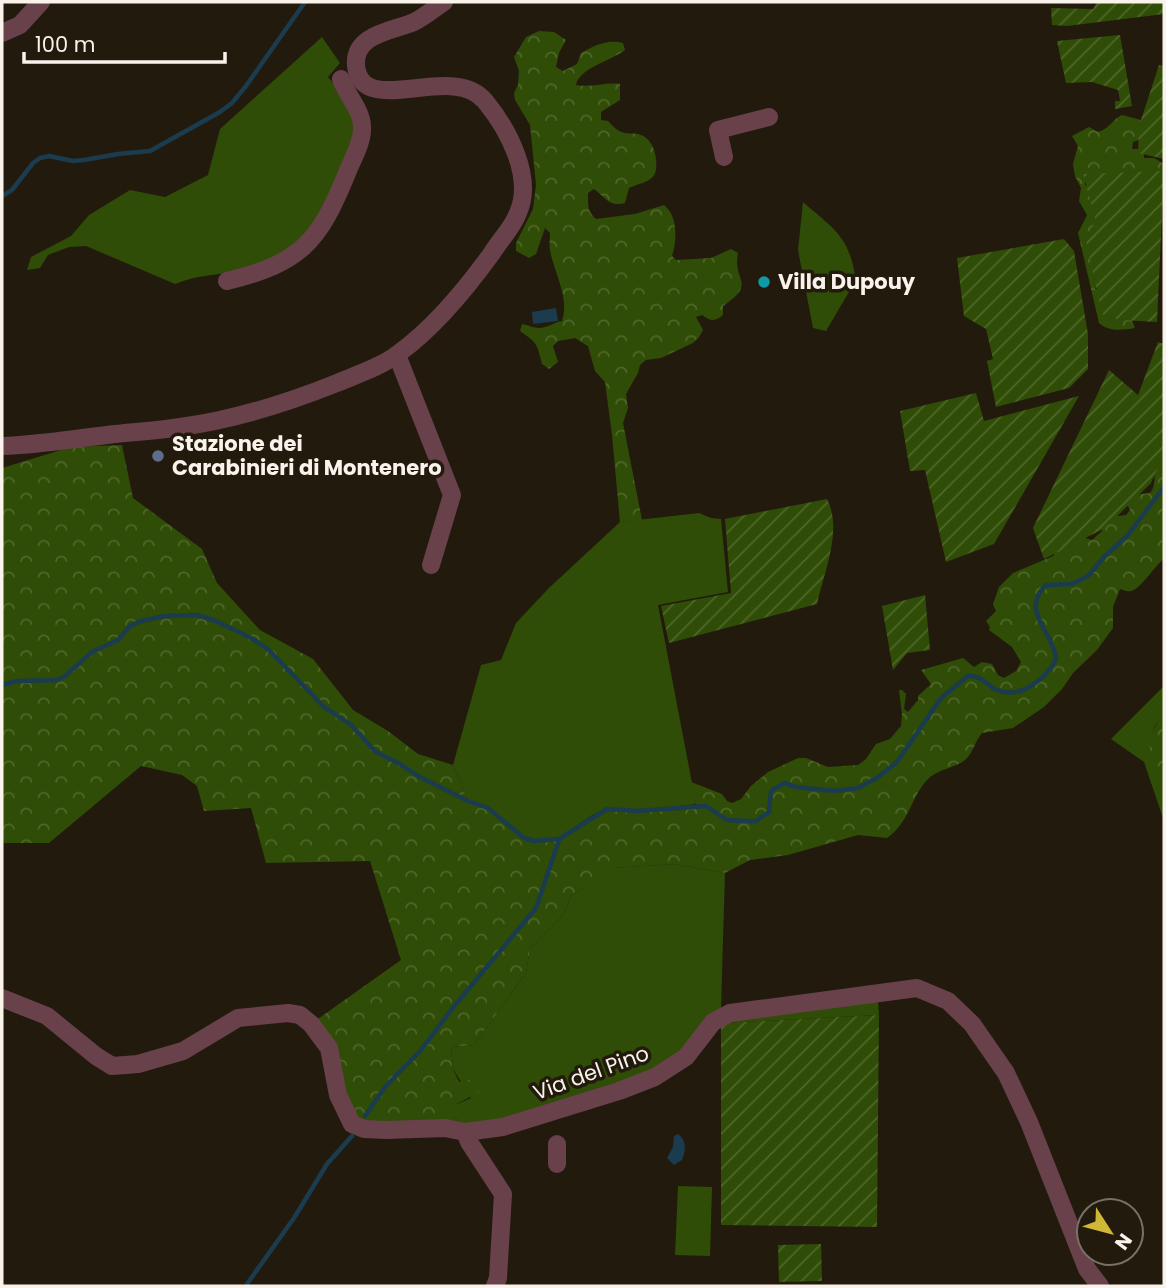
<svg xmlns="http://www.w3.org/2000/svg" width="1166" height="1288" viewBox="0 0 1166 1288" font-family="Poppins,sans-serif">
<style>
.grass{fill:#2f4d06}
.forest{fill:url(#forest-crowns)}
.garden{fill:url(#garden-furrows)}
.water{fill:#1a3c4e}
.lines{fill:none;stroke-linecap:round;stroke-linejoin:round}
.stream{stroke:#1a3c4e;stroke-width:4.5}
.minor{stroke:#69414b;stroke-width:18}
.culture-dot{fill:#0f9aa8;stroke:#231a0e;stroke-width:2.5}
.service-dot{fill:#5c6f8a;stroke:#231a0e;stroke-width:2.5}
.labels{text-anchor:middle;stroke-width:7;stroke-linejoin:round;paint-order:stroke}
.poi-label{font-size:21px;font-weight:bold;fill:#faf3eb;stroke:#231a0e;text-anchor:start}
.street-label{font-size:21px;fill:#faf3eb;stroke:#231a0e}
</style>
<defs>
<pattern id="forest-crowns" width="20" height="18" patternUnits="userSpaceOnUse" patternTransform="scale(1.75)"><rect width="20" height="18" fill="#2f4d06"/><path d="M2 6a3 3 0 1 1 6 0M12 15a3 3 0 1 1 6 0" fill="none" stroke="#4e672a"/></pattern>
<pattern id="garden-furrows" width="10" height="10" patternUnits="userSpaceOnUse" patternTransform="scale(1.75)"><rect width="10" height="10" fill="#2f4d06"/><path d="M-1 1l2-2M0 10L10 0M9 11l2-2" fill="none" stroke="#4e672a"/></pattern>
</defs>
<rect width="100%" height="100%" fill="#231a0e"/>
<g class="grass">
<path d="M 322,37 L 340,63 L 328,77 C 337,88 351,103 353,118 C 360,157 313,240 278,259 C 246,277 208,270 175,284 L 86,246 L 69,247 L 48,255 L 40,268 L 27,270 L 31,257 L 71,236 L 89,215 L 130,190 L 165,197 L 208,175 L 220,129 Z"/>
<path d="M 803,202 C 835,230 849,236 856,280 L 826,331 L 813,328 L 798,250 Z"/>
<path d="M 699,513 L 711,518 L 721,519 L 728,592 L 658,605 L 696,804 C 676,806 656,811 636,811 C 626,811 614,807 604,810 C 576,819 566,847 532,840 C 512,836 495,806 468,801 L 453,765 L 481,665 L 501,660 L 516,623 L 549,588 L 620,522 Z"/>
<path d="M 1164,686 L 1164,713 L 1155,726 L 1151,737 L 1164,782 L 1164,821 L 1144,762 L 1111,739 Z"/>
<path d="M 674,864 L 725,873 L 721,1008 L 690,1045 L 655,1070 L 501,1124 L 459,1125 L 455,1116 L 455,1105 L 471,1098 L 453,1069 L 451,1047 L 474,1045 L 526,973 L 530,949 L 564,914 L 571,896 L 611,868 Z"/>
<path d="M 878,1001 L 879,1015 L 721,1023 L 728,1018 Z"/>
<path d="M 678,1186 L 712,1187 L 710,1256 L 675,1255 Z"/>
</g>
<g class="forest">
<path d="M 539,31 L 554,32 L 566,40 L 559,53 L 556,67 L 563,71 L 577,64 L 581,53 C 595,45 608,39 623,43 L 625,50 C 611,61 579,68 576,85 C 592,88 605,82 620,84 L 620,100 L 601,112 L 601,120 L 608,121 C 612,125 616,130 621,132 C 626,134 632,133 638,134 C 650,137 655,148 656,160 C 659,183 643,181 629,188 L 625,203 C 609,207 606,198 594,189 L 588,193 C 588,205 587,211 596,219 L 635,214 L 664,205 C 678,216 677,240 672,256 L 676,260 L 711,258 L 731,249 L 738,253 C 732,282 758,282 723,306 L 723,315 C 715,322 710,321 702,315 L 696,317 L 703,330 L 699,337 L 693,343 L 661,358 L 646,360 L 640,365 L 638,373 L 626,394 L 628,408 L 623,423 L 642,520 L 620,522 L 612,435 L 605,382 L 595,371 L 588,346 L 575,338 L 558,341 L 553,346 L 558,362 L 549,369 L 542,364 C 537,343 537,343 520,331 L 522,324 C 528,325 534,328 539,328 C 548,328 554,322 562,321 C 570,298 554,273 550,250 C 549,245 550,238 550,233 L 545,228 L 536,254 L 529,258 L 516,251 L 516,243 L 533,209 L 536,185 L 530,125 L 515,100 L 514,93 L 518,85 L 519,71 L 514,57 L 526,37 Z"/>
<path d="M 1122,115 L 1141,120 L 1141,139 L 1133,142 L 1132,149 L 1139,149 L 1144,152 L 1144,158 L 1154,158 L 1164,164 L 1164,174 L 1153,173 L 1085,179 L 1085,185 L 1090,188 L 1097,204 L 1094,279 L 1101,283 L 1095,288 L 1096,290 L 1102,288 L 1102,308 L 1106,315 L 1116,318 L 1128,313 L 1135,328 C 1122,330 1109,332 1099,323 L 1078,233 L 1087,215 L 1079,201 L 1081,188 L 1075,176 L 1073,164 L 1078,146 L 1072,136 L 1089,127 L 1098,132 C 1108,130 1113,119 1122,115 Z"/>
<path d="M 122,445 L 133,498 L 202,549 L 217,583 L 260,630 L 313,659 L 353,710 L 388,731 L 418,754 L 453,765 L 468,801 L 488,808 L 524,838 L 534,841 L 559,839 L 607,809 L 637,811 L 703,807 L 696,804 L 691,782 L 722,794 L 727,801 L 732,803 L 741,799 L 751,786 L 768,772 L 798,758 L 806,758 L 828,767 L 858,765 L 866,759 L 876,744 L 890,739 L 901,726 L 902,714 L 899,690 L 902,690 L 906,694 L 904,709 L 908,712 L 918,700 L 918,696 L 931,684 L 921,670 L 963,658 L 974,667 L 982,662 L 992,664 L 998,675 L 1004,678 L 1016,671 L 1021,662 L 1012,647 L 989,630 L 990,627 L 986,621 L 996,611 L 993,604 L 999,587 L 1013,573 L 1053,556 L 1059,546 L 1082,537 L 1092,540 L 1102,531 L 1102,523 L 1113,513 L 1118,516 L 1126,515 L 1130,510 L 1127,504 L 1132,495 L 1150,493 C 1156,486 1155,474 1153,466 L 1164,454 L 1164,559 C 1155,565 1140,590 1131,591 C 1127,592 1124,590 1120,589 L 1113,607 L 1113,628 L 1097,650 L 1073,673 L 1062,689 L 1044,707 L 1013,728 L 982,733 C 975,741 973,753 965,760 C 953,769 937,769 927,780 C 910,799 909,823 887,838 L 858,835 L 788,855 L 750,860 L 725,873 L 674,864 L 612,868 L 571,896 L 564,914 L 530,949 L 526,973 L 474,1045 L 451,1047 L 453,1069 L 459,1082 L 472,1079 L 483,1090 L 455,1105 L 455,1116 L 459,1125 L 357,1121 L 315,1021 L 401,960 L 370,861 L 266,863 L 251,808 L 204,811 L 197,786 L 182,775 L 141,766 L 49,843 L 4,843 L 2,836 L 2,468 L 71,447 Z"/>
<path d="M 1164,713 L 1164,782 C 1146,754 1144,740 1164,713 Z"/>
</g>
<g class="garden">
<path d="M 1097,2 L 1164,2 L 1164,14 L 1067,26 L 1052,25 L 1051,8 L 1093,9 Z"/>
<path d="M 1120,35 L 1132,106 L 1115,109 L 1115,101 L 1120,101 L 1118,90 L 1092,82 L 1066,83 L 1057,41 Z"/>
<path d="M 1159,65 L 1164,66 L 1164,159 L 1138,153 L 1139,126 Z"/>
<path d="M 1164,171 L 1157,322 L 1120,320 L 1102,314 L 1086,241 L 1096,221 L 1083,174 Z"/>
<path d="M 1064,239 L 1074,251 L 1088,334 L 1088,369 L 1069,388 L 996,407 L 987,361 L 993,359 L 986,329 L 964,316 L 957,258 Z"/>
<path d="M 1158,342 L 1164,344 L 1164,453 L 1151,483 L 1105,528 L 1044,559 L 1033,528 L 1109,370 L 1138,395 Z"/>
<path d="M 976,393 L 984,421 L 1079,396 L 994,544 L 946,562 L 925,470 L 910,471 L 900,411 Z"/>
<path d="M 827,499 C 843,530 824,572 817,604 L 669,643 L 661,606 L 731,593 L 725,519 Z"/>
<path d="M 925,595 L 930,650 L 907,653 L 893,670 L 882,606 Z"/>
<path d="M 879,1015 L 877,1227 L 721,1225 L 721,1023 Z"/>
<path d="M 821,1244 L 822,1281 L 779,1282 L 778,1245 Z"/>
</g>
<g class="water">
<path d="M 556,308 L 558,321 L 533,324 L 532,312 Z"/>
<path d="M 678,1134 C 687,1141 686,1150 682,1160 L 674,1165 L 667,1158 L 673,1147 L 674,1136 Z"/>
</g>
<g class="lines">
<g class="stream">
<path d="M 2,196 L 12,190 L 33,163 L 40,158 L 49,156 L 73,161 L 84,160 L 118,154 L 150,151 L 220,112 L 232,103 L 246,86 L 305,2"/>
<path d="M 2,685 L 17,681 L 57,680 L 65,676 L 92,652 L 118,640 L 130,626 L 141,621 L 165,616 L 197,615 L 216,621 L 251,638 L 269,650 L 323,706 L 351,725 L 376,752 L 400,764 L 418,776 L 468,801 L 488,808 L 524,838 L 534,841 L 559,839 L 607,809 L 637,811 L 706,806 L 727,820 L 747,821 L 756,821 L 769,812 L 771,791 L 784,783 L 796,787 L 834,791 L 858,788 L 877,778 L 897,762 L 941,698 L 968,676 C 982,675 986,685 997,690 C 1020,700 1047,678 1056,659 C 1053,630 1019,612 1046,585 L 1072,584 L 1088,576 L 1104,557 L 1128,535 L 1164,487"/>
<path d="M 365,1116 L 385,1087 L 421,1050 L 455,1005 L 536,908 L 559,840"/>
<path d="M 247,1284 L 294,1218 L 327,1164 L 352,1136"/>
</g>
<g class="minor">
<path d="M 2,33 L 20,25 L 41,2"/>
<path d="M 724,157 L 718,130 L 769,117"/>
<path d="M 227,281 C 301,263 319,242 347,173 C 352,160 363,142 362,127 C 362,110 346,94 341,79"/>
<path d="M 397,355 L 452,495 L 431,565"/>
<path d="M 2,446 C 37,445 72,439 107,435 C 131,432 156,431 180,427 C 234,420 287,403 337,383 C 358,374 381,367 399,353 C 435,327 466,289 492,253 C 500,240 513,227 518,213 C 534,177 508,129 485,101 C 452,61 363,120 356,66 C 353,34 393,31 414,22 C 424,17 435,8 444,2"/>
<path d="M 2,998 L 47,1016 L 96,1056 L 112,1066 L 138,1064 L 183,1051 L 238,1018 L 288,1013 L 300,1015 L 311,1024 L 329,1048 L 338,1095 L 352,1124 L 364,1129 L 386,1130 L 445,1128 L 465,1132 L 503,1127 L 619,1091 L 655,1077 L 686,1057 L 713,1022 L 730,1013 L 917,988 L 948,1001 L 972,1024 L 1006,1073 L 1029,1122 L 1087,1269 L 1100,1286"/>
<path d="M 465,1132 L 469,1142 L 503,1194 L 498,1278 L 495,1286"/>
<path d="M 557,1144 L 557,1164"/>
</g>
</g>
<circle class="culture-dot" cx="764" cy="282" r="7"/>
<circle class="service-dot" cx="158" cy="456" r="7"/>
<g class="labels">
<g class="poi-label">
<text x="778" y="289">Villa Dupouy</text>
<text x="172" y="451">Stazione dei<tspan x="172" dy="24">Carabinieri di Montenero</tspan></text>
</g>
<g class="street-label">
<text transform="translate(591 1073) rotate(-20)" y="7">Via del Pino</text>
</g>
</g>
<rect width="1166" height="1288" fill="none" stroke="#faf3eb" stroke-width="7"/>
<g transform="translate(1110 1232) rotate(126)"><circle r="33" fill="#231a0e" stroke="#797166" stroke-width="2"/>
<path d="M0-5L12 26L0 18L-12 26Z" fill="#d1b736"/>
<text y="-10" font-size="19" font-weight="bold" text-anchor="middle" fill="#faf3eb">N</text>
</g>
<path d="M24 52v10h201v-10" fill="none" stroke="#faf3eb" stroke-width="3.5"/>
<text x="35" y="52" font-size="21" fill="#faf3eb" stroke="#231a0e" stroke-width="5" paint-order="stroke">100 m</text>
</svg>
